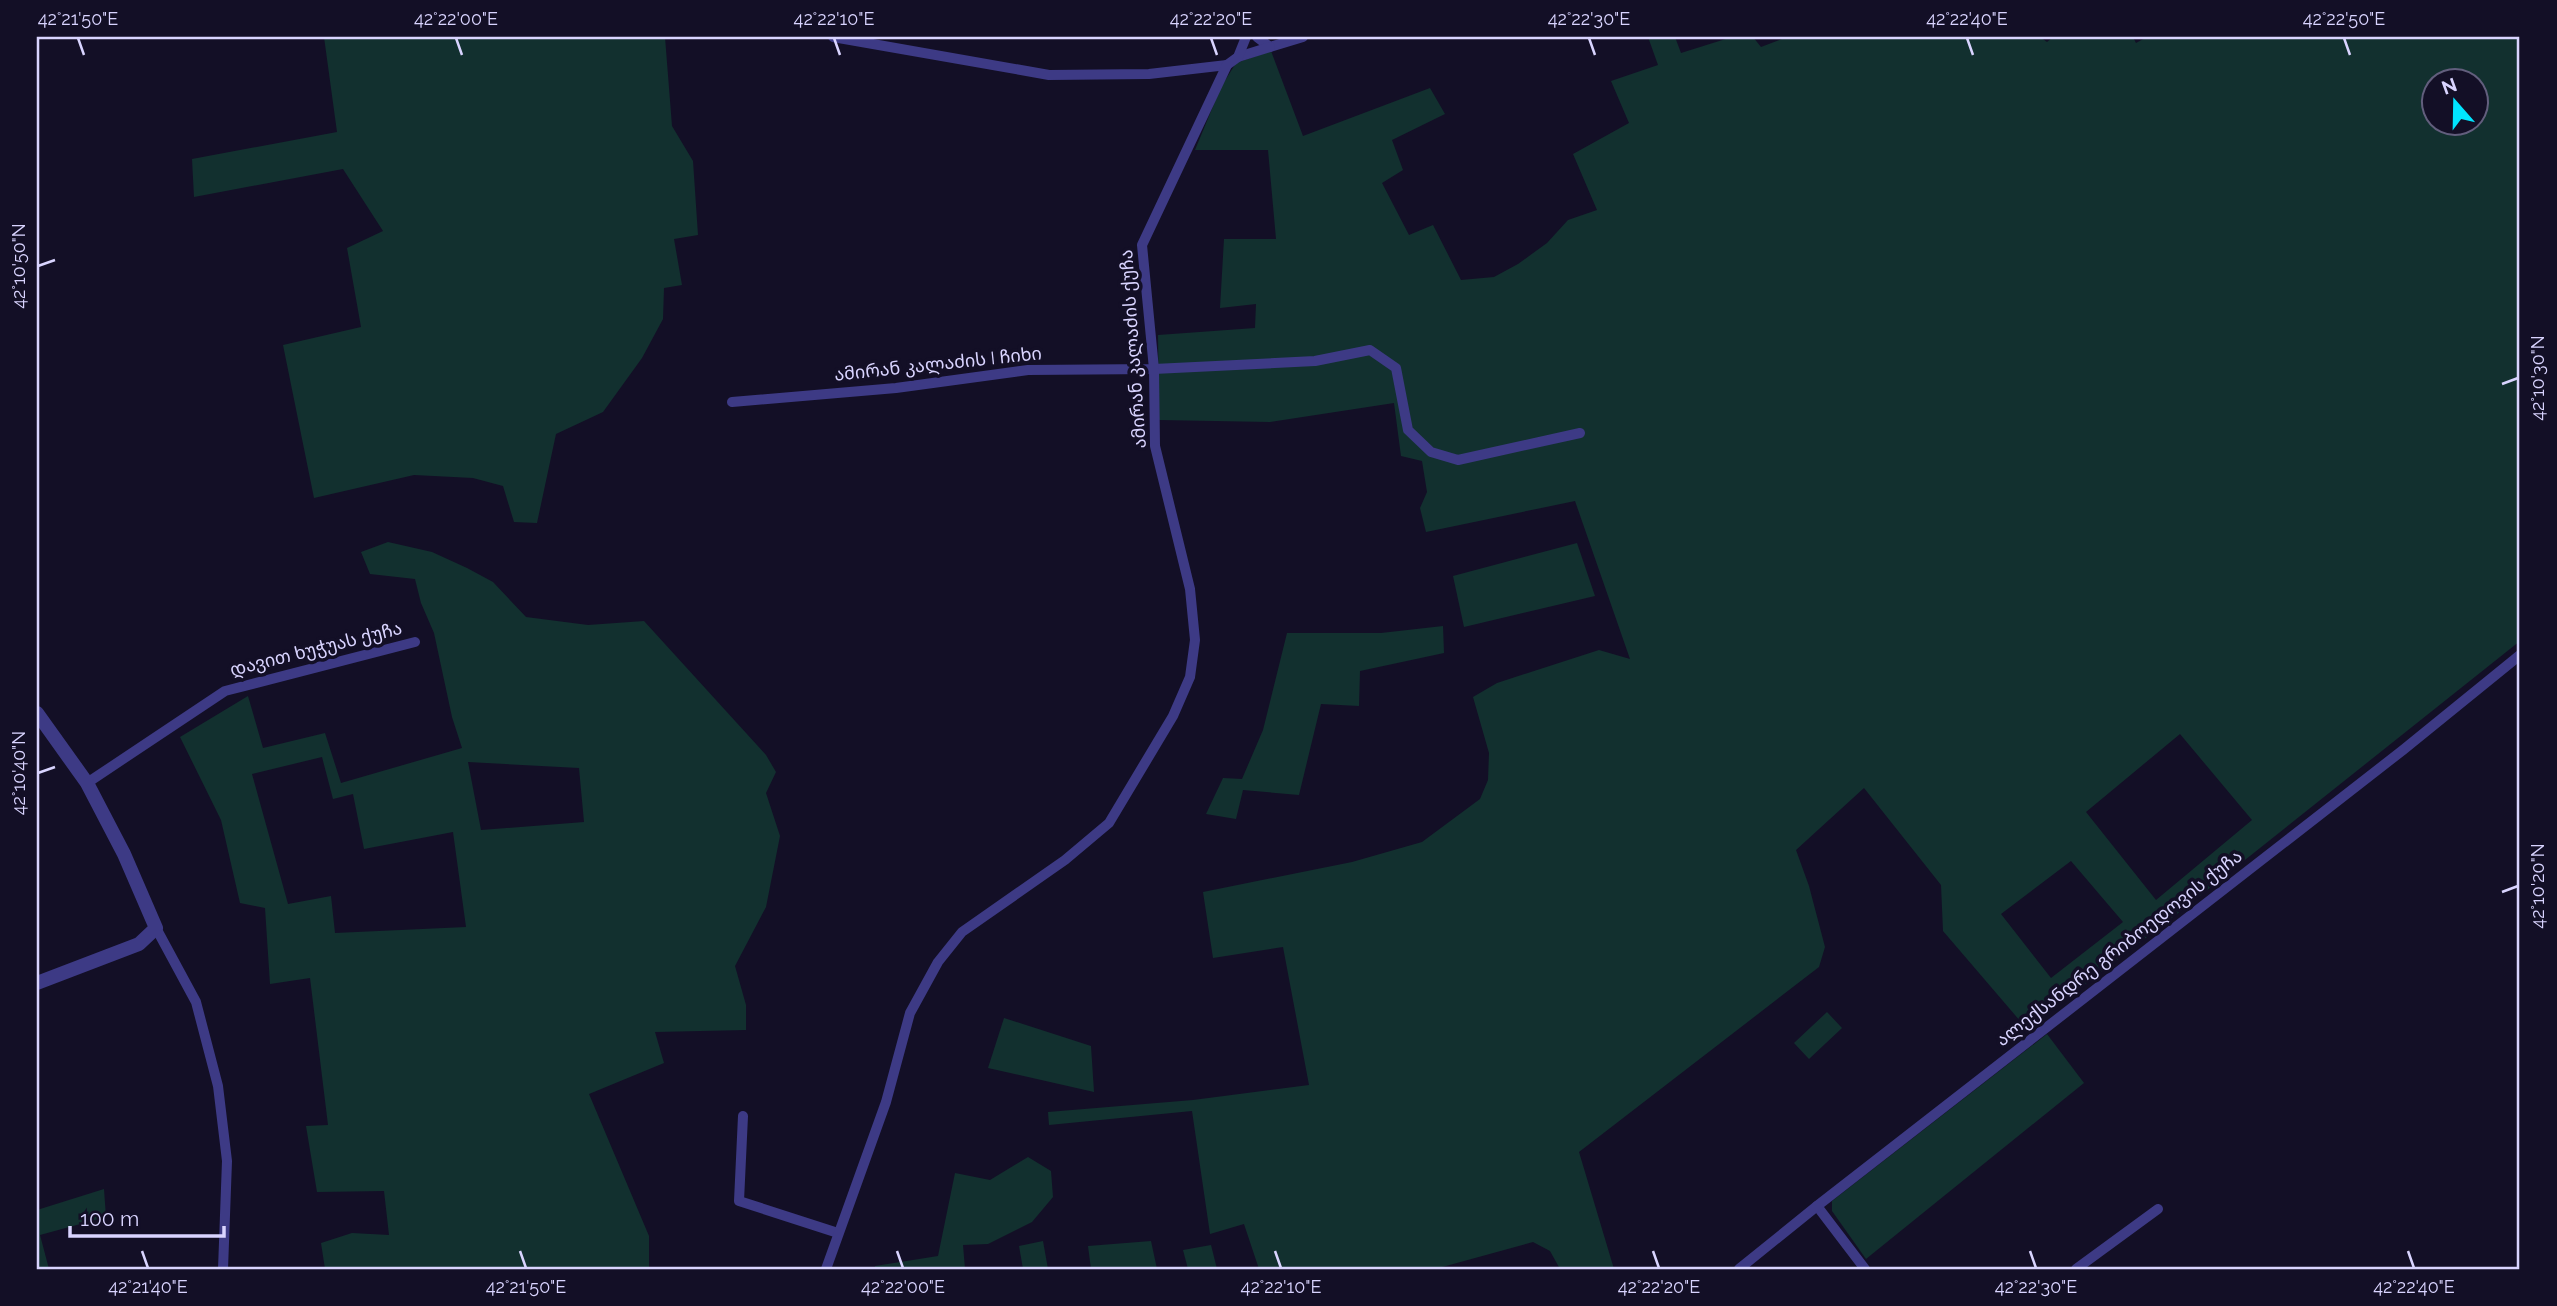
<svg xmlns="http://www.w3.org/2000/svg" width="2557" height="1306" viewBox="0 0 2557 1306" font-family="Raleway,'Noto Sans Georgian',sans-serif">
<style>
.green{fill:#12302f;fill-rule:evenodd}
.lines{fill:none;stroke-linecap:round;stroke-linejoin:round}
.minor{stroke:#3d3a85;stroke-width:10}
.tertiary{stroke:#3d3a85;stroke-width:14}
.ticks{fill:none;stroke:#d9d4ff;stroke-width:2.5}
.labels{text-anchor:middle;stroke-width:7;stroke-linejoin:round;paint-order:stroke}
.street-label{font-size:18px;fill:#d9d4ff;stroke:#130f26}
.neatline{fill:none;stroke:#d9d4ff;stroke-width:2.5}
.ticks-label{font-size:18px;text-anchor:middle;fill:#d9d4ff}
</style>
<rect width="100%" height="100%" fill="#130f26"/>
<g class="green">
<path d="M 324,37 L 665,37 L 672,126 L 693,161 L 698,235 L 674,239 L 682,285 L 664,288 L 663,319 L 642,358 L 603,412 L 556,434 L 537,523 L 514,522 L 503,486 L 473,478 L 414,475 L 314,498 L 283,345 L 361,327 L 347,248 L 383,231 L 343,169 L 194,197 L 192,159 L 337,132 Z"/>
<path d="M 1648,37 L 1675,37 L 1681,53 L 1732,37 L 1753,37 L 1761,47 L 1787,37 L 2040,37 L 2047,42 L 2053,37 L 2133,37 L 2136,43 L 2147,37 L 2520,37 L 2520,641 L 2172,918 L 2027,1029 L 1943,931 L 1941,885 L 1864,788 L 1796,850 L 1809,886 L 1825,947 L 1819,967 L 1579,1152 L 1614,1269 L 1560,1269 L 1550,1251 L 1533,1242 L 1435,1269 L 1259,1269 L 1244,1224 L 1210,1234 L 1192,1111 L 1049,1125 L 1048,1112 L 1193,1100 L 1309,1085 L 1283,947 L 1213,958 L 1203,892 L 1352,862 L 1422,842 L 1480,799 L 1488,780 L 1489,753 L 1473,697 L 1497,683 L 1599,650 L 1630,659 L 1575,501 L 1426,532 L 1420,508 L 1427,492 L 1422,461 L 1401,456 L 1394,403 L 1270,422 L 1159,420 L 1158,335 L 1255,328 L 1256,304 L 1220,308 L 1224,239 L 1276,239 L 1268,150 L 1195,150 L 1221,87 L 1236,63 L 1271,51 L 1303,136 L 1430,88 L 1445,114 L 1392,140 L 1403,170 L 1382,183 L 1409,235 L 1433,225 L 1461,280 L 1494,277 L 1518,264 L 1547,243 L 1568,220 L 1597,210 L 1573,154 L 1629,123 L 1611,81 L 1658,65 ZM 2434,80 L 2476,80 L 2476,122 L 2434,122 ZM 2180,734 L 2252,820 L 2156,900 L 2086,812 ZM 2071,861 L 2123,922 L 2051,978 L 2001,914 Z"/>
<path d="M 388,542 L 432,552 L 467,568 L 493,582 L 526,617 L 588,625 L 644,621 L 766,755 L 776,772 L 766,793 L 780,836 L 766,907 L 735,966 L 746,1005 L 746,1030 L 655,1032 L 664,1063 L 589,1094 L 649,1236 L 649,1269 L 325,1269 L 321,1243 L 352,1233 L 389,1235 L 384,1191 L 317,1192 L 306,1126 L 328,1125 L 310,978 L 270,984 L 265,908 L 240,903 L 221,820 L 180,737 L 248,696 L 263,748 L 325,733 L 341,783 L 462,748 L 452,717 L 434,633 L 421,603 L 415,579 L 370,574 L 361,552 ZM 322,757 L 333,799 L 353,794 L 364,849 L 453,832 L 466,927 L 335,933 L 331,896 L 288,904 L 252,774 ZM 468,762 L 579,768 L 584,822 L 481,830 Z"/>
<path d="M 1577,543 L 1595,596 L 1464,627 L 1453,576 Z"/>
<path d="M 1443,626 L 1444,653 L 1360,671 L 1359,706 L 1321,704 L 1299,795 L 1243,790 L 1236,819 L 1206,814 L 1223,778 L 1242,779 L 1263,730 L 1287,633 L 1381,633 Z"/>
<path d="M 1827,1012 L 1842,1028 L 1809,1059 L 1794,1043 Z"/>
<path d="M 1004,1018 L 1091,1046 L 1094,1092 L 988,1068 Z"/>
<path d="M 2047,1034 L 2084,1083 L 1866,1259 L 1832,1211 L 1832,1201 Z"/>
<path d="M 1028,1157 L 1051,1171 L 1053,1197 L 1032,1222 L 988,1244 L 963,1245 L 965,1269 L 875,1269 L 875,1266 L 938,1256 L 955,1173 L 990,1180 Z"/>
<path d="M 104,1189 L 106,1217 L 40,1235 L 49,1269 L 37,1269 L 37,1210 Z"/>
<path d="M 1043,1241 L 1048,1269 L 1023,1269 L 1019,1246 Z"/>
<path d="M 1151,1241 L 1157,1269 L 1091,1269 L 1088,1246 Z"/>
<path d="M 1211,1245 L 1217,1269 L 1188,1269 L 1183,1250 Z"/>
</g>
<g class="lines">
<g class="minor">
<path d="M 833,37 L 1049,75 L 1149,74 L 1227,65"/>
<path d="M 1257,37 L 1270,47 L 1303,37"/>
<path d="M 1238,57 L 1270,47"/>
<path d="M 732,402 L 896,388 L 1028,370 L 1154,369 L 1315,361 L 1370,350 L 1396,368 L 1408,430 L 1431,452 L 1458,460 L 1580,433"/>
<path d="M 87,783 L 225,691 L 415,642"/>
<path d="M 156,928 L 196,1002 L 218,1086 L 227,1161 L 223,1269"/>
<path d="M 743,1116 L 739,1201 L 838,1233"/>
<path d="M 1817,1206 L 1865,1269"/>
<path d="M 826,1269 L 886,1102 L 910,1013 L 938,962 L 962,932 L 1065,860 L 1109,823 L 1173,716 L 1190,677 L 1195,640 L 1190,589 L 1155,446 L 1154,369 L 1142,245 L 1227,65 L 1238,57 L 1246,37"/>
<path d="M 1739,1269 L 1817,1206 L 2403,750 L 2520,655"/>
<path d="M 2076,1269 L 2158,1209"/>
</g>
<path class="tertiary" d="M 37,713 L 87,783 L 124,854 L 156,928 L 139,944 L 37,983"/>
</g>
<path class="ticks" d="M 78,38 L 84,55M 456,38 L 462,55M 834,38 L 840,55M 1211,38 L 1217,55M 1589,38 L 1595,55M 1967,38 L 1973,55M 2344,38 L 2350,55M 38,266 L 55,260M 2502,384 L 2518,378M 38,773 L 55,767M 2502,892 L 2518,886M 142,1251 L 148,1268M 520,1251 L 526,1268M 897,1251 L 903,1268M 1275,1251 L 1281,1268M 1653,1251 L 1659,1268M 2030,1251 L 2036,1268M 2408,1251 L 2414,1268"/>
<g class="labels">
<g class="street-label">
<text transform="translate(1133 349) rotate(-94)" y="6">ამირან კალაძის ქუჩა</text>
<text transform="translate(938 364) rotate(-6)" y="6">ამირან კალაძის I ჩიხი</text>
<text transform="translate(316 649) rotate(-14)" y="6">დავით ხუჭუას ქუჩა</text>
<text transform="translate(2119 948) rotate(-38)" y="6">ალექსანდრე გრიბოედოვის ქუჩა</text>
</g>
</g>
<rect width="2557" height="1306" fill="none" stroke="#130f26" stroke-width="77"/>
<g transform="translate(2455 102) rotate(340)"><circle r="33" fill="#130f26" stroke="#625e7d" stroke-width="2"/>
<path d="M0-5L12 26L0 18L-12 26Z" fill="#00e5ff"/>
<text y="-10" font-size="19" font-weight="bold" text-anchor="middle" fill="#d9d4ff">N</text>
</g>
<path d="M70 1226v10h154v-10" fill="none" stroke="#d9d4ff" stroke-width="3.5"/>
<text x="80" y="1226" font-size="21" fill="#d9d4ff" stroke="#130f26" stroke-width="5" paint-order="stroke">100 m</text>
<rect x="38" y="38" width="2480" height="1230" class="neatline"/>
<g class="ticks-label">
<text x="78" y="25">42°21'50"E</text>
<text x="456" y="25">42°22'00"E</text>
<text x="834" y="25">42°22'10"E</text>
<text x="1211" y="25">42°22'20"E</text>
<text x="1589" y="25">42°22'30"E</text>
<text x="1967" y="25">42°22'40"E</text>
<text x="2344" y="25">42°22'50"E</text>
<text transform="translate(19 266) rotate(-90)" y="6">42°10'50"N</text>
<text transform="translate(2538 378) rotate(-90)" y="6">42°10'30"N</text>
<text transform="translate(19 773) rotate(-90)" y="6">42°10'40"N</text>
<text transform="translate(2538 886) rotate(-90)" y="6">42°10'20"N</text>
<text x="148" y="1293">42°21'40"E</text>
<text x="526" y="1293">42°21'50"E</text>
<text x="903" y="1293">42°22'00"E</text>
<text x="1281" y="1293">42°22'10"E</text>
<text x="1659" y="1293">42°22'20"E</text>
<text x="2036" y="1293">42°22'30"E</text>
<text x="2414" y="1293">42°22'40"E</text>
</g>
</svg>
